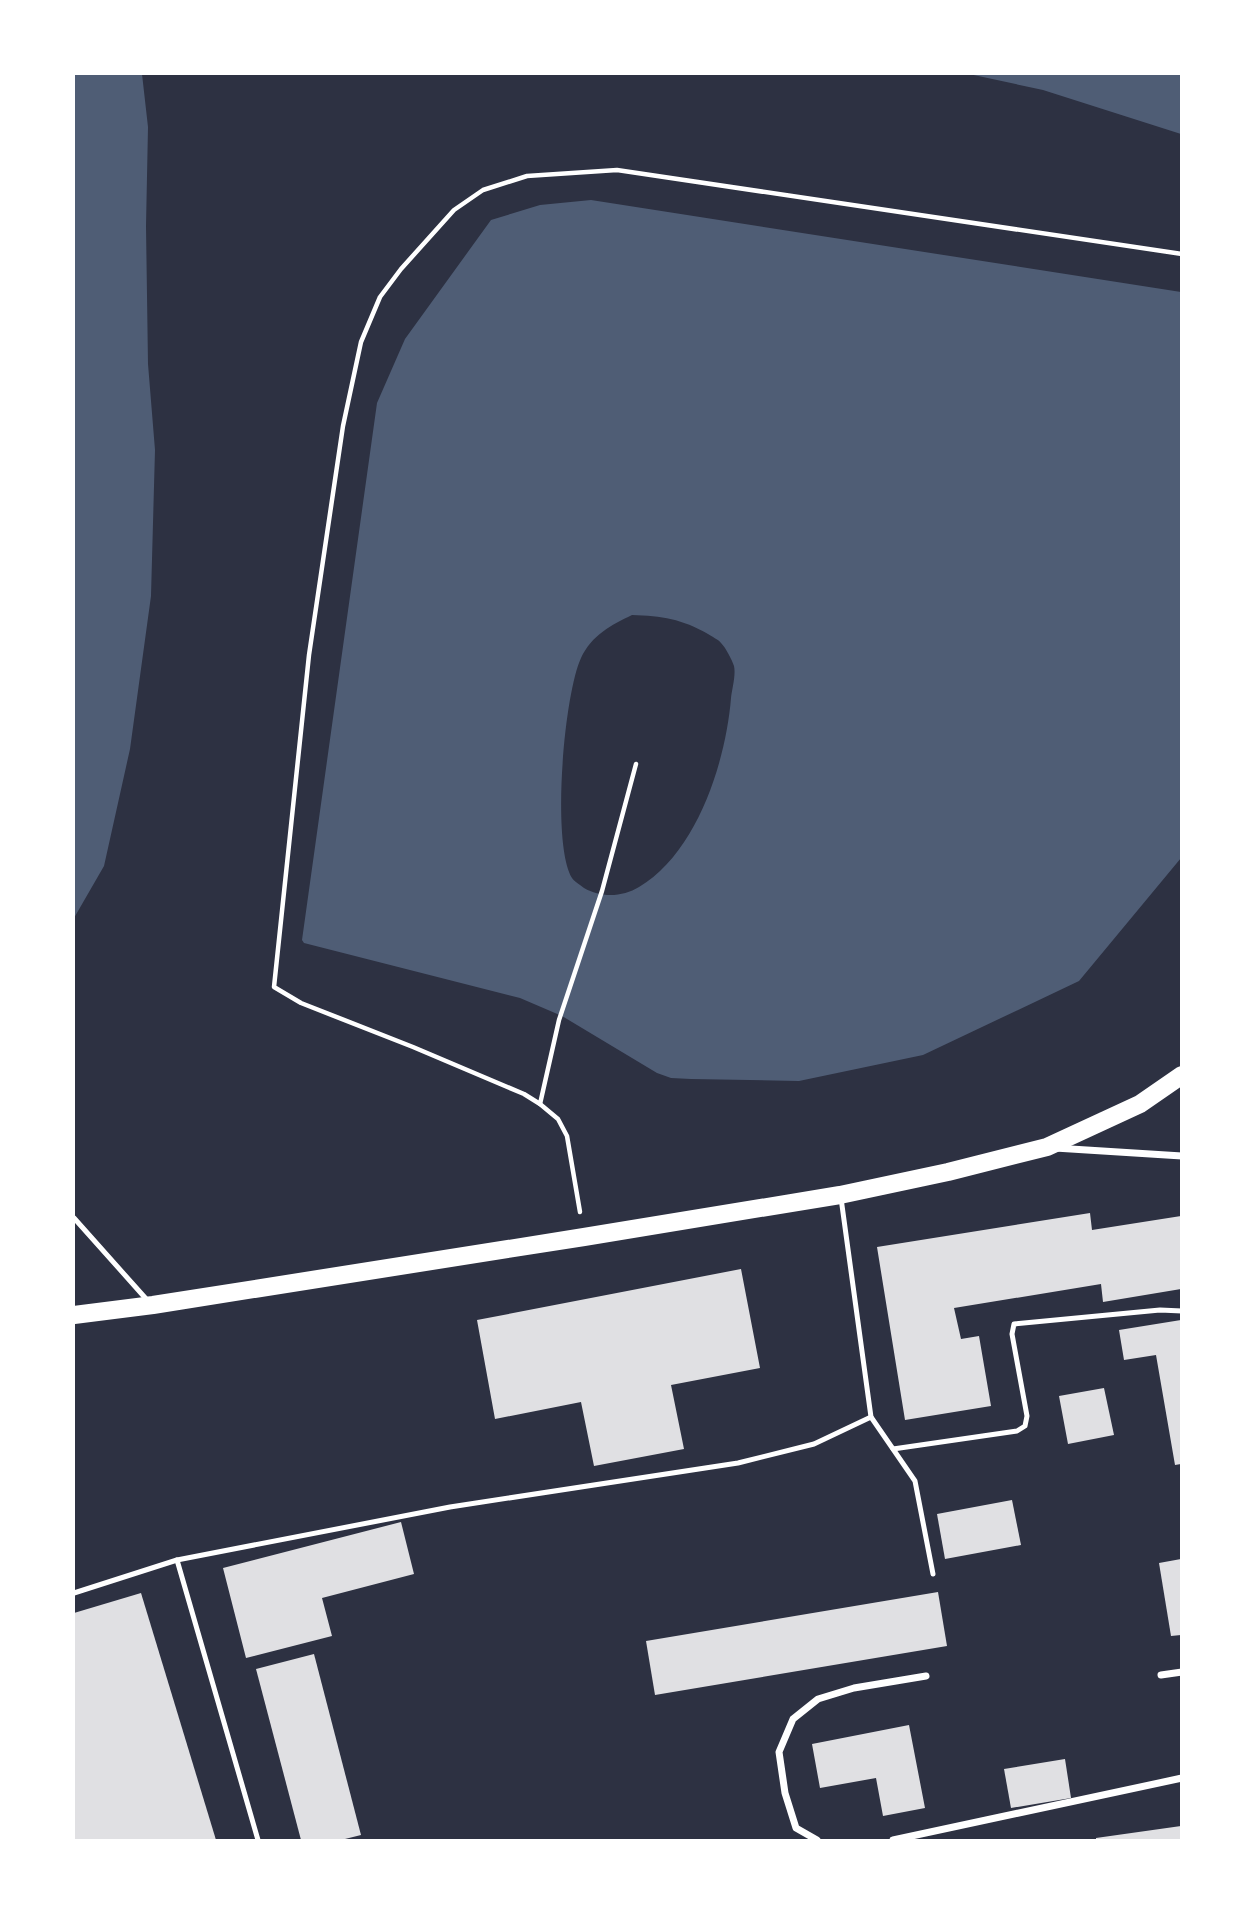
<svg xmlns="http://www.w3.org/2000/svg" width="1255" height="1914" viewBox="0 0 1255 1914" font-family="'Sofia Sans Condensed',sans-serif">
<style>
.water{fill:#4f5d75;fill-rule:evenodd}
.building{fill:#e0e0e3}
.lines{fill:none;stroke-linecap:round;stroke-linejoin:round}
.path{stroke:#fff;stroke-width:4.5}
.service{stroke:#fff;stroke-width:5}
.minor{stroke:#fff;stroke-width:7}
.primary{stroke:#fff;stroke-width:18}
</style>
<rect width="100%" height="100%" fill="#2d3142"/>
<g class="water">
<path d="M 74,74 L 142,74 L 148,127 L 146,226 L 148,364 L 155,450 L 151,596 L 130,749 L 104,866 L 74,918 Z"/>
<path d="M 969,74 L 1181,74 L 1181,134 L 1043,90 Z"/>
<path d="M 591,200 L 1181,292 L 1181,858 L 1079,981 L 923,1055 L 799,1081 L 691,1079 L 671,1078 L 657,1073 L 562,1016 L 520,998 L 304,943 L 302,940 L 377,403 L 405,339 L 491,220 L 540,205 ZM 632,615 C 662,616 682,619 708,634 C 712,637 718,639 721,643 C 726,648 732,660 734,666 C 736,675 732,689 731,698 C 726,761 697,853 639,887 C 623,897 601,898 584,888 C 580,885 574,881 572,878 C 551,843 564,695 581,658 C 592,635 611,625 632,615 Z"/>
</g>
<g class="building">
<path d="M 1090,1213 L 1092,1230 L 1181,1216 L 1181,1289 L 1103,1302 L 1101,1284 L 954,1308 L 961,1339 L 979,1336 L 991,1406 L 905,1420 L 877,1247 Z"/>
<path d="M 741,1269 L 760,1368 L 671,1385 L 684,1449 L 594,1466 L 581,1402 L 495,1419 L 477,1320 Z"/>
<path d="M 1181,1320 L 1181,1464 L 1175,1465 L 1156,1355 L 1124,1360 L 1119,1330 Z"/>
<path d="M 1104,1388 L 1114,1435 L 1068,1444 L 1059,1396 Z"/>
<path d="M 1012,1500 L 1021,1545 L 945,1559 L 937,1514 Z"/>
<path d="M 401,1522 L 414,1574 L 322,1598 L 332,1636 L 246,1658 L 223,1568 Z"/>
<path d="M 1181,1559 L 1181,1635 L 1171,1636 L 1159,1563 Z"/>
<path d="M 938,1592 L 947,1646 L 655,1695 L 646,1641 Z"/>
<path d="M 141,1593 L 216,1840 L 74,1840 L 74,1613 Z"/>
<path d="M 314,1654 L 361,1835 L 341,1840 L 301,1840 L 256,1669 Z"/>
<path d="M 909,1725 L 925,1808 L 883,1816 L 876,1778 L 820,1788 L 812,1744 Z"/>
<path d="M 1065,1759 L 1071,1798 L 1011,1808 L 1004,1769 Z"/>
<path d="M 1181,1826 L 1181,1840 L 1096,1840 L 1096,1838 Z"/>
</g>
<g class="lines">
<g class="path">
<path d="M 636,764 L 602,891 L 559,1020 L 540,1104 L 524,1094 L 413,1047 L 301,1003 L 274,987 L 309,655 L 343,426 L 361,342 L 380,297 L 401,269 L 454,210 L 483,190 L 527,176 L 617,170 L 1182,254"/>
<path d="M 540,1104 L 558,1119 L 567,1136 L 580,1212"/>
</g>
<g class="service">
<path d="M 841,1198 L 871,1417 L 915,1481 L 933,1574"/>
<path d="M 74,1218 L 148,1301"/>
<path d="M 893,1449 L 1017,1431 L 1025,1426 L 1027,1416 L 1012,1334 L 1014,1324 L 1160,1310 L 1182,1311"/>
<path d="M 177,1560 L 258,1840"/>
<path d="M 74,1593 L 177,1560 L 450,1507 L 738,1463 L 814,1444 L 871,1417"/>
</g>
<g class="minor">
<path d="M 1055,1148 L 1182,1156"/>
<path d="M 1161,1675 L 1182,1672"/>
<path d="M 817,1840 L 796,1828 L 785,1793 L 779,1752 L 793,1719 L 818,1699 L 854,1688 L 926,1676"/>
<path d="M 893,1840 L 1182,1778"/>
</g>
<path class="primary" d="M 74,1315 L 153,1305 L 584,1237 L 840,1195 L 948,1172 L 1047,1147 L 1140,1104 L 1182,1075"/>
</g>
<rect width="1255" height="1914" fill="none" stroke="#ffffff" stroke-width="150"/>
</svg>
